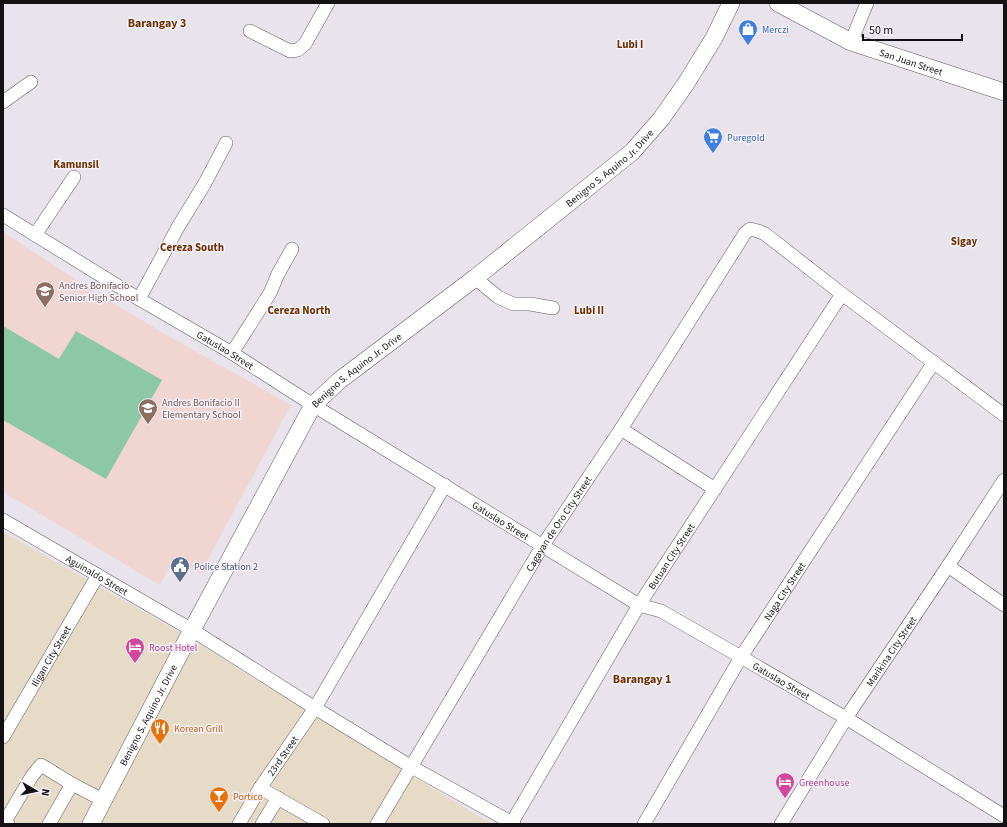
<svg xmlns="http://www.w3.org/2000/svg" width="1007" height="827" viewBox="0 0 1007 827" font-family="'Source Sans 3',sans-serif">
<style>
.commercial{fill:#e5dbc6}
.education{fill:#f0d5d1}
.green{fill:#8cc7a6}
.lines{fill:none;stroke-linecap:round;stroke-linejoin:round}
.minor-casing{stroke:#615c63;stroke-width:14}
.major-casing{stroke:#615c63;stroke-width:18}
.minor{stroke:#fff;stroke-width:13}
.major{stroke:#fff;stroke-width:17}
.labels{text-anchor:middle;stroke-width:3;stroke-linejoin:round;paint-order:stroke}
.shop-label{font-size:10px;fill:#366cbe;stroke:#f6f1fa;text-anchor:start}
.street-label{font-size:10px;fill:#131114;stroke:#f6f1fa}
.education-label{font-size:10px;fill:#785e54;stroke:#f6f1fa;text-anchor:start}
.service-label{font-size:10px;fill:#4e5e75;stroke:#f6f1fa;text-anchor:start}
.hotel-label{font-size:10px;fill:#b23c85;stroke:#f6f1fa;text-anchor:start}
.food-label{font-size:10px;fill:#c56008;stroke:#f6f1fa;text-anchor:start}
.neighbourhood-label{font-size:11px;font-weight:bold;fill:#6e3300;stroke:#f6f1fa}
.quarter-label{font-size:12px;font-weight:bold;fill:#6e3300;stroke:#f6f1fa}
</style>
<rect width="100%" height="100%" fill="#e9e3ec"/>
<path class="commercial" d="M 3,532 L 176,630 L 491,824 L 3,824 Z"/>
<path class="education" d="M 3,232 L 96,293 L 184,345 L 291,405 L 200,574 L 173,560 L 160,585 L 3,492 Z"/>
<path class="green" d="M 3,326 L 59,359 L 76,331 L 162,380 L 106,479 L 3,420 Z"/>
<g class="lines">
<defs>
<g id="minor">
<path d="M 250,31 L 290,51 L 298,50 L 305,44 L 328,3"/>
<path d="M 851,42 L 867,3"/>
<path d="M 3,102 L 31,82"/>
<path id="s1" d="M 3,215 L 139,299 L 232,353 L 313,405 L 639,605 L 661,611 L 741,657 L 846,718 L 1004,816"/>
<path d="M 35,235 L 74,177"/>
<path d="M 475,278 L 498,297 L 513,304 L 530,304 L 553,308"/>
<path d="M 139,299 L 178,227 L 205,183 L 226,143"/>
<path d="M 232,353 L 270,293 L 278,274 L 292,249"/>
<path d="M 621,429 L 715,489"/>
<path id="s2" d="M 3,520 L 192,630 L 315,708 L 410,766 L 514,824"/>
<path d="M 948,566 L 1004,605"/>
<path id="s3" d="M 3,737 L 98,575"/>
<path d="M 260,788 L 323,824"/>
<path d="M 4,823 L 32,776 L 41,765 L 72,784 L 103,800"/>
<path d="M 49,824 L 72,784"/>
<path id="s4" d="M 239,824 L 260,788 L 315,708 L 445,485"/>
<path d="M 262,824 L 278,798"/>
<path id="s5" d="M 377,824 L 543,545 L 621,429 L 742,238 L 745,233 L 750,229 L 758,231 L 765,234 L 842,294 L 1004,415"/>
<path id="s6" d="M 511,824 L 639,605 L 842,294"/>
<path id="s7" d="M 644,824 L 741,657 L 934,362"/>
<path id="s8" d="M 781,824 L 846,718 L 948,566 L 1004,480"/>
</g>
<g id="major">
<path id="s9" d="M 778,3 L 851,42 L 1004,92"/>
<path d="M 3,822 L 6,824"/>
<path id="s10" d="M 91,824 L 192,630 L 313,405 L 340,380 L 475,278 L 632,152 L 661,119 L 685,85 L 714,38 L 731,3"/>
</g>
</defs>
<use href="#minor" class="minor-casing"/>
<use href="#major" class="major-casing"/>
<use href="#minor" class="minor"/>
<use href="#major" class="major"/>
</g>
<defs>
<symbol id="shop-pin" viewBox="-11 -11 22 30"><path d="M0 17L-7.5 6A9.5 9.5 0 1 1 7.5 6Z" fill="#3f7fe0" stroke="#f6f1fa"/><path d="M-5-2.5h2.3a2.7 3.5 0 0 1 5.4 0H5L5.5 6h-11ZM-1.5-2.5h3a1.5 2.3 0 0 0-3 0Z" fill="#fff"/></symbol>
<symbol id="supermarket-pin" viewBox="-11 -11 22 30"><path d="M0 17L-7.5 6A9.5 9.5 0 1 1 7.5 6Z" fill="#3f7fe0" stroke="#f6f1fa"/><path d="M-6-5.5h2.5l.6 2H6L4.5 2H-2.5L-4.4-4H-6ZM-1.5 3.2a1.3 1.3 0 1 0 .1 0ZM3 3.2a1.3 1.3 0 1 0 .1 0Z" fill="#fff"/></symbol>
<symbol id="school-pin" viewBox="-11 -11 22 30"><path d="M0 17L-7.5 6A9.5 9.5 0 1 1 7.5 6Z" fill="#8d6e63" stroke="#f6f1fa"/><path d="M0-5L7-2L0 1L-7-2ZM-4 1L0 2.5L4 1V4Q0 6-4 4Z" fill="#fff"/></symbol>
<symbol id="civic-pin" viewBox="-11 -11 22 30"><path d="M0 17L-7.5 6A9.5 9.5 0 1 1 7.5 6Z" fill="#5c6f8a" stroke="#f6f1fa"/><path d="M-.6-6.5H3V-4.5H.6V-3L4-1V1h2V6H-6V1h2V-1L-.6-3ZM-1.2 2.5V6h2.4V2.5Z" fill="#fff"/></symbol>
<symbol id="hotel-pin" viewBox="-11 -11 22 30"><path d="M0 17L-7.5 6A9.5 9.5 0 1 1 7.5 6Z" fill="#d1479c" stroke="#f6f1fa"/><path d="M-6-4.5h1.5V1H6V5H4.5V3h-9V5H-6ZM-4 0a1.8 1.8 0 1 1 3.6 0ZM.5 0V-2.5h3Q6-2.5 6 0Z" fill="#fff"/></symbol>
<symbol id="restaurant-pin" viewBox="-11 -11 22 30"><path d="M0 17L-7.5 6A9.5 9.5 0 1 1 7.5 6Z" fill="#e8710a" stroke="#f6f1fa"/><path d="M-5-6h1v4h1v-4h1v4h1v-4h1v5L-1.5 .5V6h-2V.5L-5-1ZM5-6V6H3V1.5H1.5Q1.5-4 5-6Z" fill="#fff"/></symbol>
<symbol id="bar-pin" viewBox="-11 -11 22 30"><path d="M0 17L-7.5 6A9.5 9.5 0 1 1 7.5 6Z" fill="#e8710a" stroke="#f6f1fa"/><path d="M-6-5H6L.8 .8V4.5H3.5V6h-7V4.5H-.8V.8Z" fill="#fff"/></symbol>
</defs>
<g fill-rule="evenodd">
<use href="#shop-pin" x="737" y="18" width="22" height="30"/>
<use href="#supermarket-pin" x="702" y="126" width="22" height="30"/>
<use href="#school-pin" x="34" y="280" width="22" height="30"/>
<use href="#school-pin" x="137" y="397" width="22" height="30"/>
<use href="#civic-pin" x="169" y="555" width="22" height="30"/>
<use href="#hotel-pin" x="124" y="636" width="22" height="30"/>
<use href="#restaurant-pin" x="149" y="717" width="22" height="30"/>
<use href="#hotel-pin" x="774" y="771" width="22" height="30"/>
<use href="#bar-pin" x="208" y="785" width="22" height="30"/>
</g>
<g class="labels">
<g class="shop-label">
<text x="762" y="33">Merczi</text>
<text x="727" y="141">Puregold</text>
</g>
<g class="street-label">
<text dy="4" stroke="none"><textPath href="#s9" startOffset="146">San Juan Street</textPath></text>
<text dy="4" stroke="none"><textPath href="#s10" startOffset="854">Benigno S. Aquino Jr. Drive</textPath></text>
<text dy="4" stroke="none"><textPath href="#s1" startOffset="260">Gatuslao Street</textPath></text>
<text dy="4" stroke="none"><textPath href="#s10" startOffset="530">Benigno S. Aquino Jr. Drive</textPath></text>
<text dy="4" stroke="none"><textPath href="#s1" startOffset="584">Gatuslao Street</textPath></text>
<text dy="4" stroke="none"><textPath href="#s5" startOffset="351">Cagayan de Oro City Street</textPath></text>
<text dy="4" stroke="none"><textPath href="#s6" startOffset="312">Butuan City Street</textPath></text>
<text dy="4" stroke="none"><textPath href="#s2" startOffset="109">Aguinaldo Street</textPath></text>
<text dy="4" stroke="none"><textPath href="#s7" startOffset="272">Naga City Street</textPath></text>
<text dy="4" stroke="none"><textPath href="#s8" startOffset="205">Marikina City Street</textPath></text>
<text dy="4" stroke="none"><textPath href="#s3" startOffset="94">Iligan City Street</textPath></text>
<text dy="4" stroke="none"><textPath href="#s1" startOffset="908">Gatuslao Street</textPath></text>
<text dy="4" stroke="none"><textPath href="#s10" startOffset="123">Benigno S. Aquino Jr. Drive</textPath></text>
<text dy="4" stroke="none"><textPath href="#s4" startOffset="81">23rd Street</textPath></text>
</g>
<g class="education-label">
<text x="59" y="289">Andres Bonifacio<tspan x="59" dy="12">Senior High School</tspan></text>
<text x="162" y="406">Andres Bonifacio II<tspan x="162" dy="12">Elementary School</tspan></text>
</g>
<g class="service-label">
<text x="194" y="570">Police Station 2</text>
</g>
<g class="hotel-label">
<text x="149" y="651">Roost Hotel</text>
<text x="799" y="786">Greenhouse</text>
</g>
<g class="food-label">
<text x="174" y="732">Korean Grill</text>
<text x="233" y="800">Portico</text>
</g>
<g class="neighbourhood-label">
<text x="630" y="48">Lubi I</text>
<text x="76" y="168">Kamunsil</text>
<text x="964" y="245">Sigay</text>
<text x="192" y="251">Cereza South</text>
<text x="299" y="314">Cereza North</text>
<text x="589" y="314">Lubi II</text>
</g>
<g class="quarter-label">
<text x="157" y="27">Barangay 3</text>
<text x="642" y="683">Barangay 1</text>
</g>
</g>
<rect width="1007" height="827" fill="none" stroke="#131114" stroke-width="8"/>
<g transform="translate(36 791) rotate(99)" stroke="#f6f1fa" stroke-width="3" paint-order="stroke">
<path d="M0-3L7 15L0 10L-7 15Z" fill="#131114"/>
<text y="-6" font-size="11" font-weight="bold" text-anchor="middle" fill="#131114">N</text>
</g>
<path d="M863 34v6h99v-6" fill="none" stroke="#131114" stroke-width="2"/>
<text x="869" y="34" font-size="12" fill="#131114" stroke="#f6f1fa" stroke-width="3" paint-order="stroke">50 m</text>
</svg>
